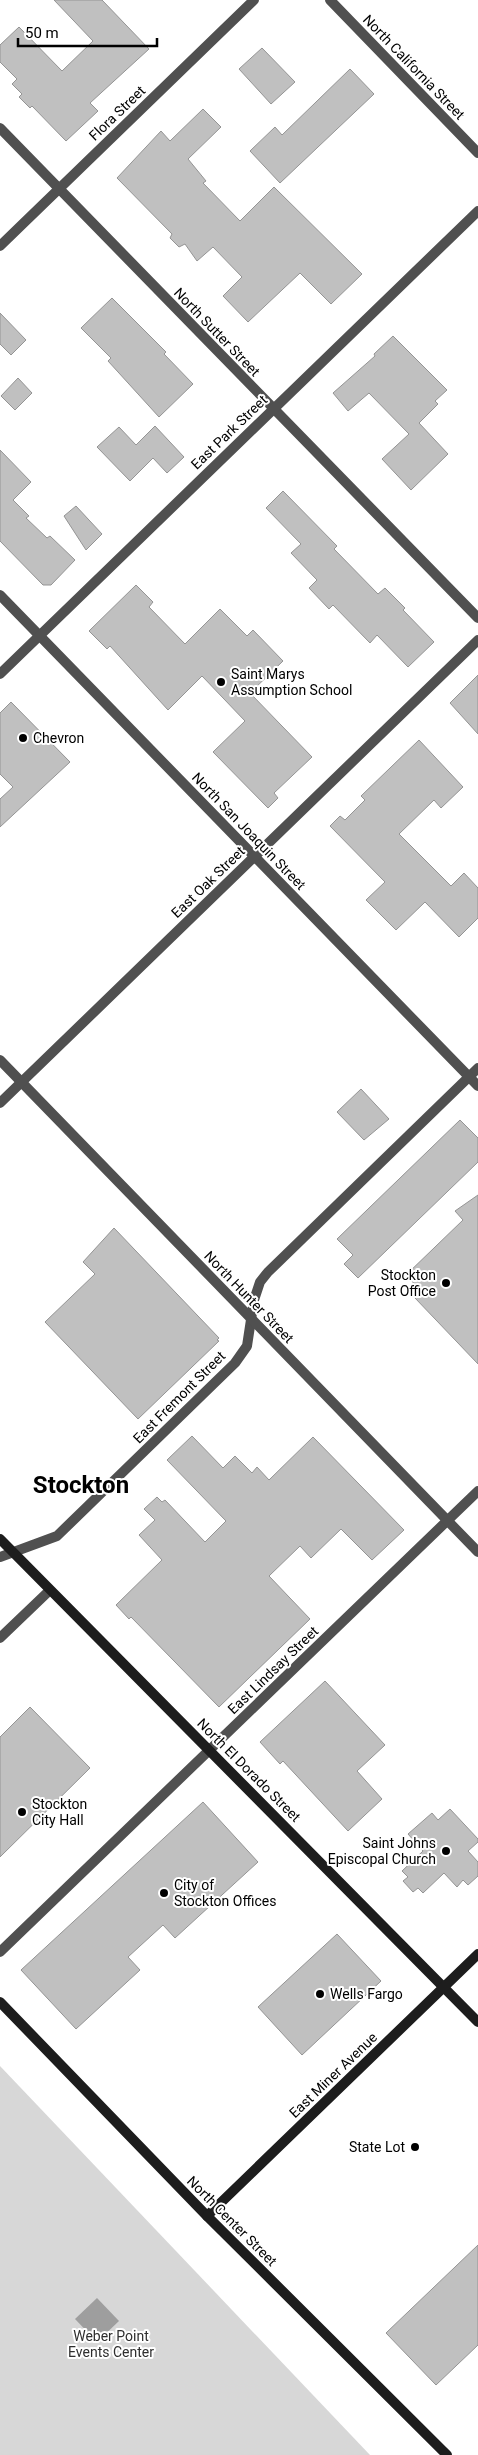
<svg xmlns="http://www.w3.org/2000/svg" width="478" height="2455" viewBox="0 0 478 2455" font-family="Roboto,sans-serif">
<style>
.green{fill:#d7d7d7}
.water{fill:#9e9e9e}
.building{fill:#c0c0c0;stroke:#949494}
.lines{fill:none;stroke-linecap:round;stroke-linejoin:round}
.minor{stroke:#505050;stroke-width:10}
.tertiary{stroke:#505050;stroke-width:10}
.secondary{stroke:#1d1d1d;stroke-width:10}
.poi-dot{fill:#000;stroke:#fff;stroke-width:2}
.labels{text-anchor:middle;stroke-width:4;stroke-linejoin:round;paint-order:stroke}
.street-label{font-size:14px;fill:#000;stroke:#fff}
.poi-label{font-size:14px;fill:#000;stroke:#fff;text-anchor:start}
.park-label{font-size:14px;fill:#2e2e2e;stroke:#fff}
.town-label{font-size:24px;font-weight:bold;fill:#000;stroke:#fff}
</style>
<rect width="100%" height="100%" fill="#fff"/>
<path class="green" d="M 0,2066 L 370,2455 L 0,2455 Z"/>
<path class="water" d="M 97,2298 L 119,2321 L 97,2342 L 75,2319 Z"/>
<g class="building">
<path d="M 54,0 L 102,0 L 149,49 L 90,103 L 98,111 L 66,141 L 32,106 L 30,108 L 19,97 L 22,94 L 12,84 L 17,79 L 0,62 L 0,45 L 19,27 L 62,71 L 93,41 Z"/>
<path d="M 262,48 L 295,82 L 271,104 L 239,69 Z"/>
<path d="M 350,69 L 374,94 L 280,183 L 250,151 L 275,127 L 282,135 Z"/>
<path d="M 203,109 L 221,127 L 188,159 L 206,181 L 203,183 L 240,221 L 274,187 L 362,274 L 331,304 L 300,273 L 248,322 L 223,296 L 242,277 L 213,247 L 197,261 L 185,244 L 179,247 L 170,238 L 172,234 L 117,178 L 161,131 L 170,141 Z"/>
<path d="M 112,298 L 166,352 L 164,354 L 193,384 L 159,417 L 108,361 L 111,358 L 81,328 Z"/>
<path d="M 0,313 L 26,340 L 11,355 L 0,344 Z"/>
<path d="M 393,336 L 447,390 L 435,401 L 438,404 L 419,423 L 448,454 L 411,490 L 382,459 L 409,434 L 369,393 L 348,411 L 333,393 L 375,356 L 374,354 Z"/>
<path d="M 18,378 L 32,393 L 15,410 L 1,396 Z"/>
<path d="M 155,426 L 184,457 L 167,473 L 153,458 L 130,481 L 97,447 L 119,427 L 136,445 Z"/>
<path d="M 0,450 L 31,482 L 13,500 L 29,516 L 26,518 L 47,538 L 50,536 L 75,560 L 51,585 L 43,585 L 0,541 Z"/>
<path d="M 283,491 L 337,546 L 334,549 L 378,594 L 385,588 L 405,608 L 403,610 L 434,642 L 408,667 L 377,635 L 370,643 L 333,605 L 329,609 L 309,588 L 317,580 L 291,553 L 301,544 L 266,508 Z"/>
<path d="M 76,506 L 102,534 L 86,550 L 64,516 Z"/>
<path d="M 136,585 L 153,602 L 149,607 L 185,644 L 220,609 L 247,636 L 253,630 L 283,661 L 250,693 L 312,757 L 274,793 L 278,798 L 268,808 L 213,752 L 245,721 L 202,676 L 168,710 L 110,646 L 107,649 L 89,631 Z"/>
<path d="M 478,675 L 478,734 L 450,703 Z"/>
<path d="M 11,702 L 70,762 L 0,827 L 0,799 L 13,787 L 0,774 L 0,713 Z"/>
<path d="M 419,740 L 463,787 L 441,808 L 434,800 L 399,834 L 451,886 L 464,873 L 478,888 L 478,918 L 459,937 L 425,902 L 396,930 L 366,900 L 385,882 L 330,826 L 340,816 L 345,820 L 365,800 L 361,796 Z"/>
<path d="M 361,1089 L 389,1119 L 364,1140 L 337,1112 Z"/>
<path d="M 460,1120 L 478,1138 L 478,1162 L 358,1278 L 344,1264 L 353,1255 L 337,1239 Z"/>
<path d="M 478,1195 L 478,1364 L 415,1298 L 422,1292 L 406,1275 L 463,1220 L 455,1211 Z"/>
<path d="M 114,1228 L 219,1338 L 217,1340 L 219,1341 L 138,1419 L 45,1322 L 95,1274 L 83,1262 Z"/>
<path d="M 192,1436 L 223,1468 L 235,1456 L 252,1473 L 257,1467 L 269,1480 L 313,1437 L 404,1530 L 372,1560 L 341,1529 L 311,1558 L 300,1546 L 269,1576 L 310,1619 L 219,1707 L 131,1617 L 129,1619 L 116,1605 L 162,1560 L 139,1535 L 155,1520 L 144,1509 L 157,1497 L 162,1502 L 165,1500 L 205,1542 L 226,1521 L 167,1460 Z"/>
<path d="M 325,1681 L 385,1745 L 357,1771 L 382,1799 L 348,1831 L 283,1761 L 280,1764 L 260,1742 Z"/>
<path d="M 30,1707 L 90,1768 L 0,1857 L 0,1737 Z"/>
<path d="M 203,1802 L 258,1862 L 175,1938 L 163,1925 L 128,1957 L 140,1970 L 76,2029 L 21,1970 Z"/>
<path d="M 450,1809 L 478,1839 L 478,1842 L 468,1851 L 478,1862 L 478,1876 L 468,1885 L 463,1880 L 457,1887 L 444,1873 L 423,1893 L 418,1888 L 413,1892 L 403,1881 L 408,1877 L 402,1871 L 423,1851 L 408,1834 L 432,1813 L 438,1820 Z"/>
<path d="M 337,1934 L 381,1981 L 302,2055 L 258,2007 Z"/>
<path d="M 478,2245 L 478,2345 L 436,2385 L 386,2333 Z"/>
</g>
<g class="lines">
<g class="minor">
<path d="M 0,128 L 478,618"/>
<path d="M 0,246 L 254,0"/>
<path d="M 0,1557 L 57,1536 L 235,1363 L 247,1346 L 254,1300 L 260,1282 L 268,1272 L 478,1068"/>
<path d="M 0,1638 L 49,1591"/>
<path d="M 0,1952 L 478,1491"/>
</g>
<g class="tertiary">
<path d="M 330,0 L 478,153"/>
<path d="M 0,595 L 478,1086"/>
<path d="M 0,674 L 478,211"/>
<path d="M 0,1060 L 478,1552"/>
<path d="M 0,1103 L 478,640"/>
</g>
<g class="secondary">
<path d="M 0,1539 L 478,2022"/>
<path d="M 0,2002 L 207,2216 L 447,2455"/>
<path d="M 207,2216 L 478,1954"/>
</g>
</g>
<g class="poi-dot">
<circle cx="221" cy="682" r="5"/>
<circle cx="23" cy="738" r="5"/>
<circle cx="446" cy="1283" r="5"/>
<circle cx="22" cy="1812" r="5"/>
<circle cx="446" cy="1851" r="5"/>
<circle cx="164" cy="1893" r="5"/>
<circle cx="320" cy="1994" r="5"/>
<circle cx="415" cy="2147" r="5"/>
</g>
<g class="labels">
<g class="street-label">
<text transform="translate(414 67) rotate(46)" y="5">North California Street</text>
<text transform="translate(117 113) rotate(-44)" y="5">Flora Street</text>
<text transform="translate(217 332) rotate(46)" y="5">North Sutter Street</text>
<text transform="translate(229 432) rotate(-44)" y="5">East Park Street</text>
<text transform="translate(249 831) rotate(46)" y="5">North San Joaquin Street</text>
<text transform="translate(208 882) rotate(-44)" y="5">East Oak Street</text>
<text transform="translate(249 1297) rotate(46)" y="5">North Hunter Street</text>
<text transform="translate(179 1397) rotate(-45)" y="5">East Fremont Street</text>
<text transform="translate(273 1670) rotate(-44)" y="5">East Lindsay Street</text>
<text transform="translate(249 1770) rotate(45)" y="5">North El Dorado Street</text>
<text transform="translate(333 2075) rotate(-44)" y="5">East Miner Avenue</text>
<text transform="translate(232 2221) rotate(45)" y="5">North Center Street</text>
</g>
<g class="poi-label">
<text x="231" y="679">Saint Marys<tspan x="231" dy="16">Assumption School</tspan></text>
<text x="33" y="743">Chevron</text>
<text x="436" y="1280" text-anchor="end">Stockton<tspan x="436" dy="16">Post Office</tspan></text>
<text x="32" y="1809">Stockton<tspan x="32" dy="16">City Hall</tspan></text>
<text x="436" y="1848" text-anchor="end">Saint Johns<tspan x="436" dy="16">Episcopal Church</tspan></text>
<text x="174" y="1890">City of<tspan x="174" dy="16">Stockton Offices</tspan></text>
<text x="330" y="1999">Wells Fargo</text>
<text x="405" y="2152" text-anchor="end">State Lot</text>
</g>
<g class="park-label">
<text x="111" y="2341">Weber Point<tspan x="111" dy="16">Events Center</tspan></text>
</g>
<g class="town-label">
<text x="81" y="1493">Stockton</text>
</g>
</g>
<path d="M18 38v8h139v-8" fill="none" stroke="#000000" stroke-width="2.5"/>
<text x="25" y="38" font-size="15" fill="#000000" stroke="#ffffff" stroke-width="4" paint-order="stroke">50 m</text>
</svg>
